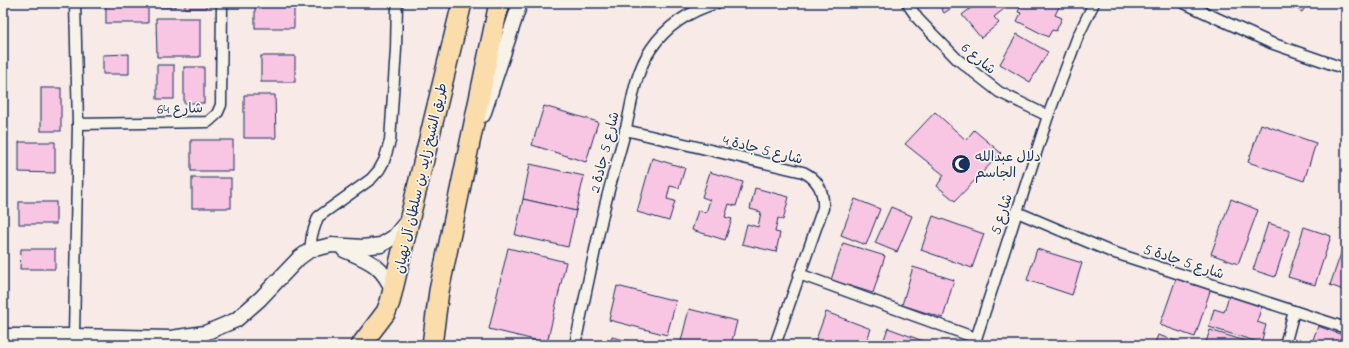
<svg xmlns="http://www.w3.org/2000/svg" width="1349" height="348" viewBox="0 0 1349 348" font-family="'Indie Flower','Playpen Sans Arabic',sans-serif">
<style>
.building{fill:#f8c5e3;stroke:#1b2f5e}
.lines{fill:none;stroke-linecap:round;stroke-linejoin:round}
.street-casing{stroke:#1b2f5e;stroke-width:13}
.secondary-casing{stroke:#1b2f5e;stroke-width:17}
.highway-casing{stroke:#1b2f5e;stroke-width:22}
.street{stroke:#f7f3e8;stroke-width:10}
.secondary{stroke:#f7f3e8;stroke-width:14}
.highway{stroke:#faddab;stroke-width:19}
.labels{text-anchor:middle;stroke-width:3.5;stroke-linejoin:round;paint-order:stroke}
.street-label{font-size:14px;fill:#1b2f5e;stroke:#f7f3e8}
.poi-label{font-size:14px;fill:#1b2f5e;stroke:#f7f3e8;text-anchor:start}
</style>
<rect width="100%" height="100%" fill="#f7eae7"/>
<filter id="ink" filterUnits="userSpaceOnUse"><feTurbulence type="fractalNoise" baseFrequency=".025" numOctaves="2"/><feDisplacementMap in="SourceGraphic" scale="8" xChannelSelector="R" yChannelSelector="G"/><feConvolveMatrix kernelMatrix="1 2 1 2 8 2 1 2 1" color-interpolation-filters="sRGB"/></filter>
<g filter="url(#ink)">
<g class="building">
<rect x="106" y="3" width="42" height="20"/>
<rect x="156" y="3" width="20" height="4"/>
<rect x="185" y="3" width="21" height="5"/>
<path d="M 938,3 L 959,3 L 944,13 Z"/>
<path d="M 977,3 L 983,3 L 985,6 L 989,3 L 1001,3 L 1005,8 L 994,17 L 999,23 L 981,38 L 962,15 Z"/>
<path d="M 1022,3 L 1057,3 L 1060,5 L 1055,15 L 1062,18 L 1056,31 L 1052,30 L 1048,37 L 1017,21 L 1021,13 L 1018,12 Z"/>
<path d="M 1288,3 L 1308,3 L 1302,12 Z"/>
<rect x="255" y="6" width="39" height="22"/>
<path d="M 156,18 L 200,18 L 200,57 L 157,57 Z"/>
<path d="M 1017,34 L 1048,52 L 1030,82 L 1000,64 Z"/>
<path d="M 129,54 L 129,74 L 103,74 L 103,55 Z"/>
<rect x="261" y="56" width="34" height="26"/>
<rect x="157" y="65" width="17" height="34"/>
<rect x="184" y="67" width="20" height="36"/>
<rect x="41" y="88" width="20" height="43"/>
<path d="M 244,95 L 275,95 L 276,138 L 244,138 Z"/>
<path d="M 544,106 L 598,122 L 586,162 L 532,145 Z"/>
<path d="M 935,112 L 966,140 L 974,130 L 1001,153 L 955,201 L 937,186 L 944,175 L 905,144 Z"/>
<path d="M 1261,124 L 1316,143 L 1304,181 L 1248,162 Z"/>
<rect x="191" y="140" width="42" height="31"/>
<path d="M 19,142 L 55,142 L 55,173 L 19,172 Z"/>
<path d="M 652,158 L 685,168 L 679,188 L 670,186 L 667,199 L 675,201 L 669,221 L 637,212 Z"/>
<path d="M 530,164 L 584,176 L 576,211 L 523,199 Z"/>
<path d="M 710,172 L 743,182 L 736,206 L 729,204 L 725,217 L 732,219 L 725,240 L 692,230 L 698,210 L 706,213 L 710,200 L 702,197 Z"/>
<rect x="192" y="178" width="39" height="30"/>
<path d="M 755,188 L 789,197 L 783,220 L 778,218 L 775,232 L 780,233 L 776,252 L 742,244 L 747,224 L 758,227 L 761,212 L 750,209 Z"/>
<path d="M 523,199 L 576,211 L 568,247 L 515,235 Z"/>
<path d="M 855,199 L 880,209 L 866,245 L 841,235 Z"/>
<path d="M 1231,199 L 1258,210 L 1238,264 L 1211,254 Z"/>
<rect x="19" y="202" width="37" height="22"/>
<path d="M 891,207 L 912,216 L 897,252 L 875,243 Z"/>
<path d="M 933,216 L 984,234 L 972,268 L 921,250 Z"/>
<path d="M 1268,223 L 1290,230 L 1275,277 L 1253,270 Z"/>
<path d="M 1304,227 L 1331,236 L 1315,285 L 1288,277 Z"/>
<path d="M 843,243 L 885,256 L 873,293 L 831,280 Z"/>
<path d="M 1344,245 L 1346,246 L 1346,291 L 1330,285 Z"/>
<path d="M 508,248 L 566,262 L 547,343 L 489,329 Z"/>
<path d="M 21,249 L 55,249 L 55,269 L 20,269 Z"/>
<path d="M 1037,249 L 1082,263 L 1072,295 L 1027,280 Z"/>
<path d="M 913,267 L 954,280 L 943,318 L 902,305 Z"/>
<path d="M 1177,276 L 1211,288 L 1195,337 L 1160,325 Z"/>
<path d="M 617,286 L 676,301 L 667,335 L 609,320 Z"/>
<path d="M 1230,292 L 1263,302 L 1257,322 L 1266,325 L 1261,343 L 1209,327 L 1214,309 L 1224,312 Z"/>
<path d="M 689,309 L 737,321 L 731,345 L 680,345 Z"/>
<path d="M 826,312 L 871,329 L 865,345 L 814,345 Z"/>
<path d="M 1318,326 L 1345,336 L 1342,345 L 1311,345 Z"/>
<path d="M 888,328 L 934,345 L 882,345 Z"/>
<path d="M 1210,330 L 1258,345 L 1205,345 Z"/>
<path d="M 1158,335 L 1188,345 L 1154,345 Z"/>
<path d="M 612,337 L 644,345 L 610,345 Z"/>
</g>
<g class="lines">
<defs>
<g id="street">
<path d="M 907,3 L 918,19 L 957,59 L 999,92 L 1048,116"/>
<path d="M 1184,3 L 1271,43 L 1346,69"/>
<path d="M 78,124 L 208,122 L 217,114 L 221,105 L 222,3"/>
<path d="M 625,130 L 803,172 C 818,179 824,191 823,208 L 775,345"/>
<path d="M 1017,212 L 1109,251 L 1346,328"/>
<path d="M 310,250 L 312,235 L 318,217 L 371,179 L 379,170 L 384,161 L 390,141 L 396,49 L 397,3"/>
<path d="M 799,274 L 976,338"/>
<path d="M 74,336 L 78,124 L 75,3"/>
<path d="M 575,345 C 584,301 593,258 603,214 C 609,187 618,159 625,132 C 632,104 634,74 651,49 C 667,25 690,11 717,3"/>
<path d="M 974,345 L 1048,116 L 1078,36 L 1094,3"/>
<path d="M 1285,345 L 1294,311"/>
</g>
<g id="secondary">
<path d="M 483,115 L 520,3"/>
<path d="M 344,250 C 369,261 381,264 393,291"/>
<path d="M 3,336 L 74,336 L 171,338 L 205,333 L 236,320 L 260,299 L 299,258 L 310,250 L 332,245 L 362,247 L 381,245 L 394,237 L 407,221"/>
</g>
<g id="highway">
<path d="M 361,345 L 386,312 L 390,302 L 410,217 L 462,3"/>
<path d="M 432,345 L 439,291 L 499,3"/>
</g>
</defs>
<use href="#street" class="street-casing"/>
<use href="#secondary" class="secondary-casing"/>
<use href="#highway" class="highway-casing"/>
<use href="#street" class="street"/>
<use href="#secondary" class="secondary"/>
<use href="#highway" class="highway"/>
</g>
</g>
<defs>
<symbol id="mosque-disc" viewBox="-11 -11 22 22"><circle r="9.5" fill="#1b2f5e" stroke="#f7f3e8"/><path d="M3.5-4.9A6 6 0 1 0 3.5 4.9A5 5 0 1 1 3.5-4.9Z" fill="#fff"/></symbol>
</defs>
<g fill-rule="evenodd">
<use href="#mosque-disc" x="950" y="153" width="22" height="22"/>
</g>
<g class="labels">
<g class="street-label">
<text transform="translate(979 58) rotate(40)" y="5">شارع 6</text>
<text transform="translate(180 108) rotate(-2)" y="5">شارع 64</text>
<text transform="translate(763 149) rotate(14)" y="5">شارع 5 جادة 4</text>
<text transform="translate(604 152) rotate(-76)" y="5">شارع 5 جادة 2</text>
<text transform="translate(420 178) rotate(-77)" y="5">طريق الشيخ زايد بن سلطان آل نهيان</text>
<text transform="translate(1001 214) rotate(-72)" y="5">شارع 5</text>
<text transform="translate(1184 261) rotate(18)" y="5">شارع 5 جادة 5</text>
</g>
<g class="poi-label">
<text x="975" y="161">دلال عبدالله<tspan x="975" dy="16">الجاسم</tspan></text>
</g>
</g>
<rect width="1349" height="348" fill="none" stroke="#f7f3e8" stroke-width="16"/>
<rect x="8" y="8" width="1333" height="332" fill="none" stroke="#1b2f5e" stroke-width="1.5" filter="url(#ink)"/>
</svg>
